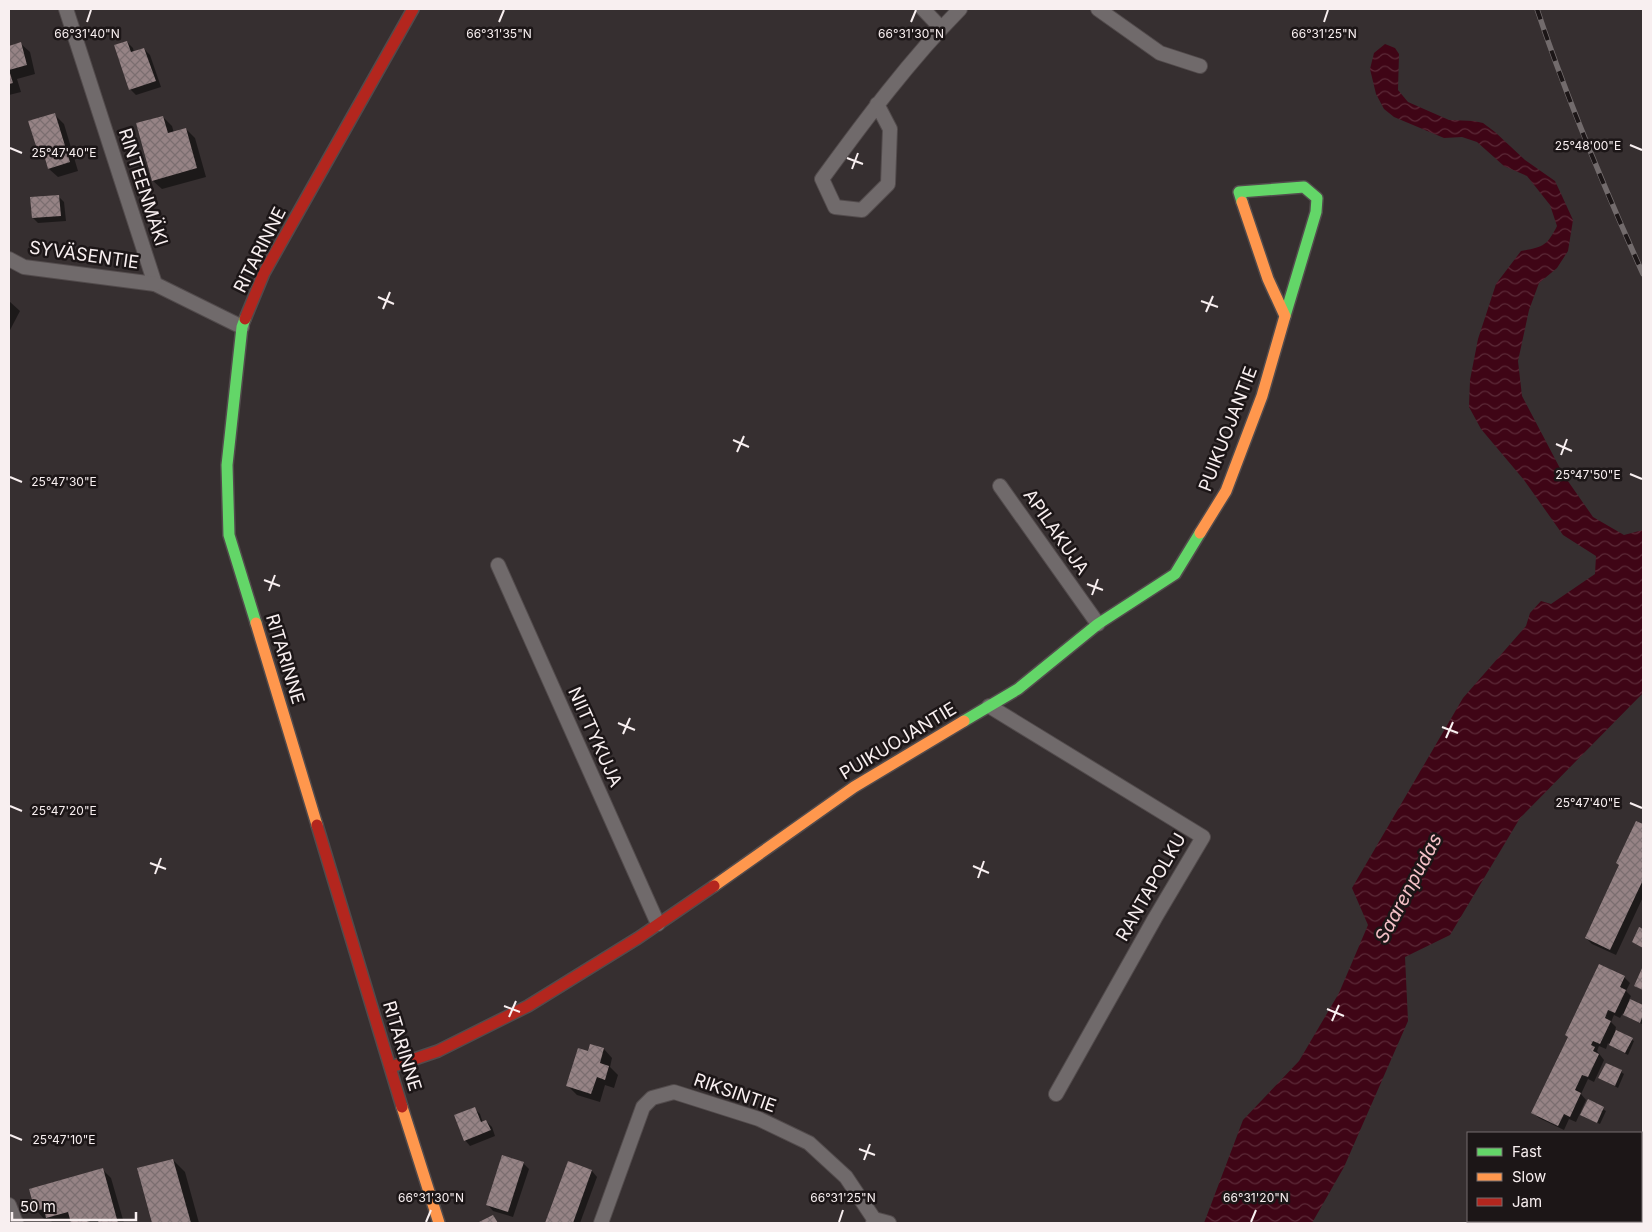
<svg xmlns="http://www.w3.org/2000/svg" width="1652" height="1232" viewBox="0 0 1652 1232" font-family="Inter,sans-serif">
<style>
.water{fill:url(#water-waves)}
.shadow{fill:#0007}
.building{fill:url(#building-cross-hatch)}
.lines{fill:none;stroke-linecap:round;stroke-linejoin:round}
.street-casing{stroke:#524b4c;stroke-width:16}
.fast-casing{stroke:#524b4c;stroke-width:14}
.slow-casing{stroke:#524b4c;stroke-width:14}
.jam-casing{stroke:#524b4c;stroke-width:14}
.street{stroke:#706a6b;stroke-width:14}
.fast{stroke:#63d668;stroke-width:11}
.slow{stroke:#ff974d;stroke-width:11}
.jam{stroke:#b3261e;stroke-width:11}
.rail-casing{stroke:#726b6c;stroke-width:5.5}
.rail{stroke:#1c1617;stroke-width:4;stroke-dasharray:11;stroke-linecap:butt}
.ticks{fill:none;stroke:#f8eff0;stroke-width:2}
.labels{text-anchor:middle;stroke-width:5;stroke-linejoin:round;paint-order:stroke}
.street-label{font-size:18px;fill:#f8eff0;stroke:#1c1617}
.water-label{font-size:19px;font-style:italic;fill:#f6c2c8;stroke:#1c1617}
.ticks-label{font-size:12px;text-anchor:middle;fill:#f8eff0;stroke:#1c1617;stroke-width:5;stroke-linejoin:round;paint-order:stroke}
</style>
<defs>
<pattern id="water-waves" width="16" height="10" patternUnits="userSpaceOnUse" patternTransform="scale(1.25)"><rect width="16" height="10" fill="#3f0516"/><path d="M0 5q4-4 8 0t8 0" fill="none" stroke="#5c2a38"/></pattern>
<pattern id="building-cross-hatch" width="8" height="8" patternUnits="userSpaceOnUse" patternTransform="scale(1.25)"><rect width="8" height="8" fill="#968385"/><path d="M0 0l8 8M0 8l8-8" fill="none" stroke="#7b6e70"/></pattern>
</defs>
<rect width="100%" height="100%" fill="#362f30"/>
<path class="water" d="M 1385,44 L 1395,48 L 1399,54 L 1398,90 L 1408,102 L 1449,120 L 1474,121 L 1483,123 L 1495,132 L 1525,160 L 1555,181 L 1562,196 L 1573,220 L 1568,251 L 1557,268 L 1539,283 L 1529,310 L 1518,361 L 1522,396 L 1563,474 L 1593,517 L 1624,535 L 1643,530 L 1643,693 L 1520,818 L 1450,935 L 1405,957 L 1408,1021 L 1344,1167 L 1312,1223 L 1204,1223 L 1243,1120 L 1299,1061 L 1339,993 L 1368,925 L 1352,888 L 1463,698 L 1526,626 L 1530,613 L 1541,601 L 1551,604 L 1595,574 L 1596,556 L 1563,535 L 1524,480 L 1481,429 L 1469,407 L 1470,380 L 1478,339 L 1496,284 L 1521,251 C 1543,247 1547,246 1557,226 L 1550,205 L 1527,176 L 1504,166 L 1477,142 L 1462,137 L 1444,138 L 1394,117 L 1384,109 L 1376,94 L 1370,69 L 1374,53 Z"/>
<g class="shadow">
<path d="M 127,42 L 133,48 L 134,53 L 144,49 L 150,55 L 161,87 L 136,95 L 131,90 L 116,46 Z"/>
<path d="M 21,44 L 30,52 L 35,74 L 17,79 L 21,92 L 9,95 L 9,47 Z"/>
<path d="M 55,115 L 64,124 L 78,171 L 58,177 L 49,169 L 47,159 L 39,151 Z"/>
<path d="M 163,117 L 172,126 L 174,133 L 186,129 L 195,138 L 206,177 L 162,189 L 153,181 Z"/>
<path d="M 58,196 L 64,202 L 66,221 L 38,223 L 33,218 Z"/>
<path d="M 9,301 L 20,311 L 9,332 Z"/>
<path d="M 1636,823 L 1643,826 L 1643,897 L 1616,955 L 1592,944 L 1586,938 L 1620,866 Z"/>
<path d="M 1624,977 L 1630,983 L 1626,991 L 1631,996 L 1629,1000 L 1643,1007 L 1642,1024 L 1627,1017 L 1623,1013 L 1620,1018 L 1614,1015 L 1611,1022 L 1616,1027 L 1615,1031 L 1634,1041 L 1628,1055 L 1613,1047 L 1608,1043 L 1606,1049 L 1599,1046 L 1597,1051 L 1604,1060 L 1594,1082 L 1588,1079 L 1581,1094 L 1586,1100 L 1576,1122 L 1569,1119 L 1564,1130 L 1539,1118 L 1533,1113 Z"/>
<path d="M 604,1049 L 612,1058 L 610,1067 L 618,1075 L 614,1088 L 605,1085 L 600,1102 L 577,1095 L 568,1086 L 588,1053 Z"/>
<path d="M 1621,1072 L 1624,1074 L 1618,1088 L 1600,1078 Z"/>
<path d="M 1588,1101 L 1606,1111 L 1600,1124 L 1584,1117 Z"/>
<path d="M 475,1109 L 480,1114 L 483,1123 L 486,1121 L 492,1127 L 495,1136 L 470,1146 L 465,1140 Z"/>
<path d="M 173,1160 L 185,1172 L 199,1223 L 154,1223 L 139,1169 Z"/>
<path d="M 523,1163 L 529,1169 L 513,1217 L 493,1211 L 488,1205 Z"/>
<path d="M 569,1163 L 592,1171 L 597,1177 L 580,1223 L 546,1223 Z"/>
<path d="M 102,1169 L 111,1178 L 124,1223 L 72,1223 L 72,1222 L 53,1223 L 49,1219 L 45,1220 L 37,1211 L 31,1189 Z"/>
</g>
<g class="building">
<path d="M 127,41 L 131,52 L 144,48 L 156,81 L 129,90 L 114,45 Z"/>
<path d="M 21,42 L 27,65 L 9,70 L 13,83 L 9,84 L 9,46 Z"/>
<path d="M 55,113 L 70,162 L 48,169 L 43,151 L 38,152 L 28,121 Z"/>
<path d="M 163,116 L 168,133 L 186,128 L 197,168 L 152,181 L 136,123 Z"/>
<path d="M 59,195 L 61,216 L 32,218 L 30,197 Z"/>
<path d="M 1636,821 L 1643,824 L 1643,869 L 1642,872 L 1643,873 L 1643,880 L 1610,950 L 1585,938 L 1619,865 L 1616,863 Z"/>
<path d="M 1639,927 L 1643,929 L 1643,948 L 1632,942 Z"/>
<path d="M 1599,964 L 1625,976 L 1620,987 L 1626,990 L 1615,1013 L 1608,1010 L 1605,1018 L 1611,1021 L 1600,1044 L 1593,1041 L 1591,1045 L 1595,1047 L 1593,1051 L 1599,1054 L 1588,1077 L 1582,1075 L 1575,1090 L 1581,1093 L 1570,1117 L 1564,1114 L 1558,1126 L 1531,1113 L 1568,1037 L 1565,1035 Z"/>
<path d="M 1643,966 L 1643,990 L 1634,986 Z"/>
<path d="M 1630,999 L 1643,1005 L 1643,1015 L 1640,1023 L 1623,1015 Z"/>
<path d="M 1616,1030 L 1633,1038 L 1625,1053 L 1609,1045 Z"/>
<path d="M 590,1044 L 604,1048 L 600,1063 L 609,1066 L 605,1080 L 597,1077 L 591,1094 L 566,1086 L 578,1048 L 588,1051 Z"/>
<path d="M 1606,1063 L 1622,1070 L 1615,1086 L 1598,1078 Z"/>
<path d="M 1588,1099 L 1604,1107 L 1597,1123 L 1580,1115 Z"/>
<path d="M 475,1107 L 481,1122 L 486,1120 L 491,1130 L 464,1141 L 454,1115 Z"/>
<path d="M 502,1155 L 524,1162 L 508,1212 L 486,1205 Z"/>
<path d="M 173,1159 L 191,1223 L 152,1223 L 137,1168 Z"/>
<path d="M 568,1161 L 592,1170 L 573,1223 L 545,1223 Z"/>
<path d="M 103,1168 L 118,1223 L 99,1223 L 97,1219 L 83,1223 L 71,1223 L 68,1212 L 46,1218 L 44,1209 L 35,1211 L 29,1189 Z"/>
<path d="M 493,1215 L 498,1223 L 477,1223 Z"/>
</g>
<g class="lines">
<defs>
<g id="street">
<path d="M 66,9 L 155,284 L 242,327"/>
<path d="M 923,9 L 941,28"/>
<path d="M 1098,9 L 1160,53 L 1200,66"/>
<path d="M 877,104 L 890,129 L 888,184 L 862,210 L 835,207 L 822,179 C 865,120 909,61 960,9"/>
<path d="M 9,259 L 24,267 L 155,284"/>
<path d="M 1000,486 L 1098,624"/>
<path d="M 498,565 L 658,924"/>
<path d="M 989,706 L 1203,837 L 1155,918 L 1056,1094"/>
<path d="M 1641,1180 L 1643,1176"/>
<path d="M 9,1205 L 16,1223"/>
<path d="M 874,1219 L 889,1223"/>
<path d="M 1640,1221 L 1641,1223"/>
<path d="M 601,1223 L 643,1107 L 652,1098 L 674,1092 L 759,1119 L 809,1143 L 846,1177 L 874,1219 L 873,1223"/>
</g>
<g id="fast">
<path d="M 1242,202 L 1239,192 L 1304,187 L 1317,198 L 1316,212 L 1285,316"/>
<path d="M 245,319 L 242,327 L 227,465 L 229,535 L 256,623"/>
<path d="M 964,721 L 1018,689 L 1098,624 L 1175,574 L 1200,533"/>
</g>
<g id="slow">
<path d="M 1200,533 L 1226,491 L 1262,396 L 1285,316 L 1268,279 L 1242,202"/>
<path d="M 256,623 L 317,825"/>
<path d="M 714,886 L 854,787 L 964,721"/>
<path d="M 402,1107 L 439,1223"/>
</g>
<g id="jam">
<path d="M 245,319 L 264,273 L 413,9"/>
<path d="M 317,825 L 402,1107"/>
<path d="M 391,1067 L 438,1051 L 528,1006 L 638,938 L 714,886"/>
</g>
</defs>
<use href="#street" class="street-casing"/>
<use href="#fast" class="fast-casing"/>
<use href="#slow" class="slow-casing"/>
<use href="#jam" class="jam-casing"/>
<use href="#street" class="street"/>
<use href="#fast" class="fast"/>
<use href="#slow" class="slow"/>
<use href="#jam" class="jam"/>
<defs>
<path id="rail" d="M 1537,9 C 1567,99 1604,187 1643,274"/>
</defs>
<use href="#rail" class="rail-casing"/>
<use href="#rail" class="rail"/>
</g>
<path class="ticks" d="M 87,22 L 91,10M 499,22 L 504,10M 911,22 L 916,10M 1324,22 L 1328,10M 1630,145 L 1642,150M 10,148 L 22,153M 847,158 L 863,164M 852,169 L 858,153M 378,297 L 394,304M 1201,301 L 1218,307M 383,309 L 390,292M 1206,312 L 1213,296M 733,440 L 749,447M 1556,444 L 1572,451M 737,452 L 744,436M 1561,455 L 1567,439M 1630,474 L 1642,479M 10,477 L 22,482M 264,580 L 280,586M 1087,584 L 1103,590M 269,591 L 275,575M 1092,595 L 1098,579M 618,723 L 635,730M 1442,727 L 1458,733M 623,734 L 630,718M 1446,738 L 1453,722M 1630,803 L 1642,808M 10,806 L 22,811M 150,863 L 166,869M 973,866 L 989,873M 155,874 L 161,858M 978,878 L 984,861M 504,1006 L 520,1012M 1327,1009 L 1344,1016M 509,1017 L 516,1001M 1332,1021 L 1339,1005M 10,1135 L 22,1140M 859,1149 L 875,1155M 864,1160 L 870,1144M 426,1222 L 431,1210M 839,1222 L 843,1210M 1251,1222 L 1256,1210"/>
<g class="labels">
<g class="street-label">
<text transform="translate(143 187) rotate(72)" y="6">RINTEENMÄKI</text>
<text transform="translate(260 250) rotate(-63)" y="6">RITARINNE</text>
<text transform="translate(84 255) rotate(8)" y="6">SYVÄSENTIE</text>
<text transform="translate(1228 429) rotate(-69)" y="6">PUIKUOJANTIE</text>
<text transform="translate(1056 532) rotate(55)" y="6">APILAKUJA</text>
<text transform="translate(285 659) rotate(73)" y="6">RITARINNE</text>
<text transform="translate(595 737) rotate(66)" y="6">NIITTYKUJA</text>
<text transform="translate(898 741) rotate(-31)" y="6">PUIKUOJANTIE</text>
<text transform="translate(1151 887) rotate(-60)" y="6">RANTAPOLKU</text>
<text transform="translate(402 1046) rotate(73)" y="6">RITARINNE</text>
<text transform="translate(735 1093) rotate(19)" y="6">RIKSINTIE</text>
</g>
<g class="water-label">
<text transform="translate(1408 888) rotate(-62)" y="7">Saarenpudas</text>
</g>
</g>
<g class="ticks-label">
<text x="87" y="38">66°31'40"N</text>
<text x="499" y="38">66°31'35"N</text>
<text x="911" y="38">66°31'30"N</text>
<text x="1324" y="38">66°31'25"N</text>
<text x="1588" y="150">25°48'00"E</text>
<text x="64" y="157">25°47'40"E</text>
<text x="1588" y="479">25°47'50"E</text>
<text x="64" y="486">25°47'30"E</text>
<text x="1588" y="807">25°47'40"E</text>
<text x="64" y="815">25°47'20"E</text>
<text x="64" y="1144">25°47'10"E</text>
<text x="431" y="1202">66°31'30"N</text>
<text x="843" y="1202">66°31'25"N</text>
<text x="1256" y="1202">66°31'20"N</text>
</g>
<rect width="1652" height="1232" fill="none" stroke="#f8eff0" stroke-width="20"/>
<rect x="1467" y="1132" width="175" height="90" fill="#1c1617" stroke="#746d6e"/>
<rect x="1477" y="1148" width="25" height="8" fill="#63d668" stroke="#746d6e"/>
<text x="1512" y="1157" font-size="15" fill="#f8eff0">Fast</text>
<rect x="1477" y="1173" width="25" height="8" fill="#ff974d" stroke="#746d6e"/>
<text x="1512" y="1182" font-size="15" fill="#f8eff0">Slow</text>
<rect x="1477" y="1198" width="25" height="8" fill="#b3261e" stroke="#746d6e"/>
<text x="1512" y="1207" font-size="15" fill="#f8eff0">Jam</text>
<path d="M12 1212v8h124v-8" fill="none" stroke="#f8eff0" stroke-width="2.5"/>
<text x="20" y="1212" font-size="15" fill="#f8eff0" stroke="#1c1617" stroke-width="4" paint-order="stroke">50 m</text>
</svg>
